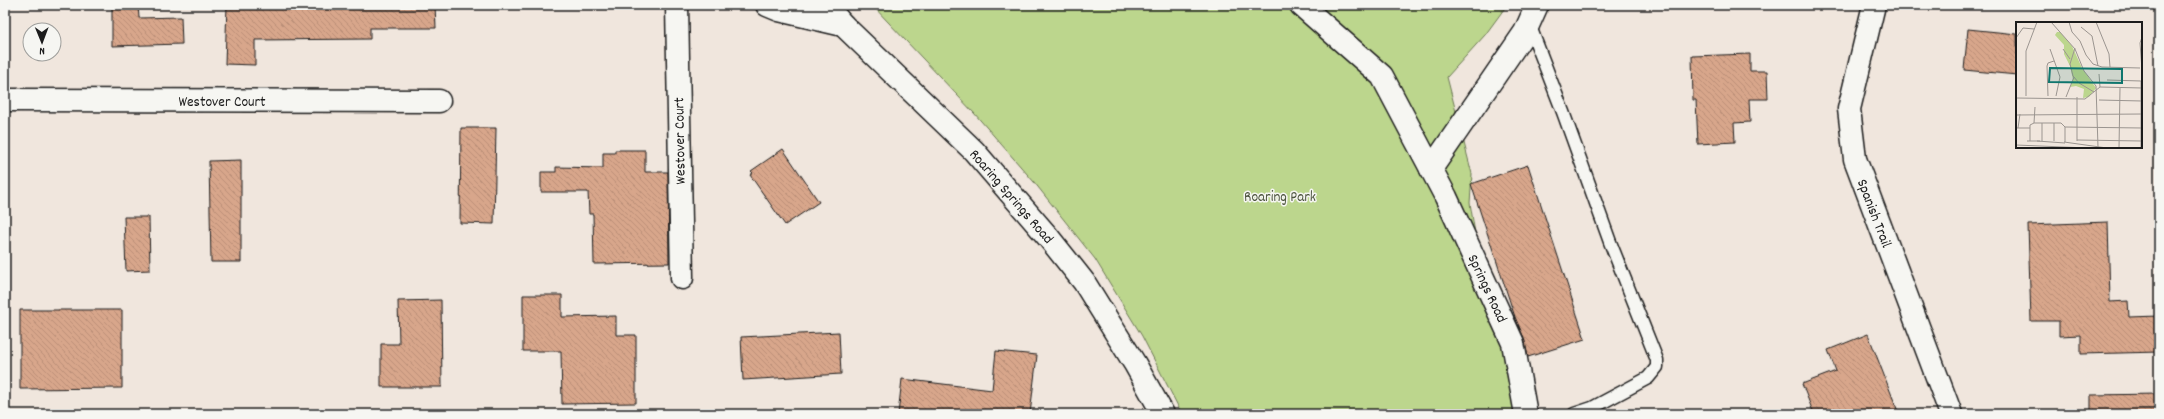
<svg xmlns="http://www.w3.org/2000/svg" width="2164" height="419" viewBox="0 0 2164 419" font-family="Dekko,sans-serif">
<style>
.park{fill:#bcd68d;stroke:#6c7954}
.building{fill:url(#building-back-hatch);stroke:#1c1c1c}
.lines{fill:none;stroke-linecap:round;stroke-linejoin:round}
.service-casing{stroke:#1c1c1c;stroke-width:15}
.minor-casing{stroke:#1c1c1c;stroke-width:25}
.tertiary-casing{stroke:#1c1c1c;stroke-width:25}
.service{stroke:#f6f6f2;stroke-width:12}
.minor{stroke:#f6f6f2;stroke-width:22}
.tertiary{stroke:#f6f6f2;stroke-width:22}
.labels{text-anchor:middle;stroke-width:3;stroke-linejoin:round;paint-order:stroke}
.street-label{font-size:15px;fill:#1c1c1c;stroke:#f6f6f2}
.park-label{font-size:15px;fill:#4c543e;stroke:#f6f6f2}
.inset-road{fill:none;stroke:#9b9590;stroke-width:1}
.view{fill:#0f766e;fill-opacity:0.15;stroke:#0f766e;stroke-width:2}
.inset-edge{fill:none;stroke:#1c1c1c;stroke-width:2}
</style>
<defs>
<pattern id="building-back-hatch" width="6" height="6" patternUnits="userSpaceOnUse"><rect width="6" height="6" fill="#d8a68b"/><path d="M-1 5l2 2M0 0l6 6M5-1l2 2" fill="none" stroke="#b98e77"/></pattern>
</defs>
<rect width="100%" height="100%" fill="#f0e6dd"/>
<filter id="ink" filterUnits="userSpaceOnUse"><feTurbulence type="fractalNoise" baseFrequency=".025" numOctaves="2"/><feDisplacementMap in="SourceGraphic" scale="8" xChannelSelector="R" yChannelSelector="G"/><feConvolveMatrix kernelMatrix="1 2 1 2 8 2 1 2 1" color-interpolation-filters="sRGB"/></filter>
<g filter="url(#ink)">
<path class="park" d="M 872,5 L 1507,5 L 1485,35 L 1447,77 L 1472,174 L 1470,203 L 1478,251 L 1534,414 L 1182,414 L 1142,336 L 1095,259 L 1034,182 L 974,113 Z"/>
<g class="building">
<path d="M 112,5 L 138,5 L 139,18 L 181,17 L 182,44 L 112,46 Z"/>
<path d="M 227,5 L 435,5 L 436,28 L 370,28 L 370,39 L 255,40 L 255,65 L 225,64 Z"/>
<path d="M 1968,29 L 2017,34 L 2017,75 L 1964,70 Z"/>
<path d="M 1750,54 L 1750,71 L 1767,71 L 1768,99 L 1749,99 L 1750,122 L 1734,123 L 1735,142 L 1698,144 L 1696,100 L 1693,100 L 1692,56 Z"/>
<path d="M 461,128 L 496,128 L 494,224 L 460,223 Z"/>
<path d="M 783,149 L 819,202 L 785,225 L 750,175 L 753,173 L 751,171 Z"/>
<path d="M 615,150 L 645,150 L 645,172 L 668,172 L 669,263 L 594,264 L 593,214 L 589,214 L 588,192 L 541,192 L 541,172 L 556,172 L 556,167 L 603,168 L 603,153 L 615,153 Z"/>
<path d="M 241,160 L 241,262 L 211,262 L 209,161 Z"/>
<path d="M 1528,165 L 1585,339 L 1528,357 L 1524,338 L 1515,317 L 1471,184 Z"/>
<path d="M 124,217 L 149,217 L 150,270 L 126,271 Z"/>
<path d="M 2108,222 L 2110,302 L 2128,301 L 2129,317 L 2159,316 L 2159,352 L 2081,354 L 2081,335 L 2059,336 L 2059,321 L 2031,321 L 2028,225 Z"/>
<path d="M 523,295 L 562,295 L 562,317 L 616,316 L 616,335 L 636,335 L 636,403 L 562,404 L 561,351 L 523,351 Z"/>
<path d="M 441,300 L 442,387 L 381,387 L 381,344 L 399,344 L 398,301 Z"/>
<path d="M 20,310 L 122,310 L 122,388 L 20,389 Z"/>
<path d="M 839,332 L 841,374 L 743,380 L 741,337 Z"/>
<path d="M 1868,334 L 1899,414 L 1814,414 L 1802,384 L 1836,371 L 1828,350 Z"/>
<path d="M 996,351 L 1037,355 L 1030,414 L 898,414 L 902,379 L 992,390 Z"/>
<path d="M 2159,394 L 2159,414 L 2091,414 L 2091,395 Z"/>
</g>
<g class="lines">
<defs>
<path id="service" d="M 1529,24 L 1563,112 L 1610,242 L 1657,360 L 1657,367 L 1648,378 L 1592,408 L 1574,414"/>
<g id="minor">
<path d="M 677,5 L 682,278"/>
<path d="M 1301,5 L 1382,76 L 1446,197 L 1513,343 L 1526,414"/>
<path d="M 1874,5 L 1849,109 L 1855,159 L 1951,414"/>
<path d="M 5,100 L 439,101"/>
<path d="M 1431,169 L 1525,32 L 1537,5"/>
</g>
<g id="tertiary">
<path d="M 767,5 L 779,10 L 843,25"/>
<path d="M 826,5 L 843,25 L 974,151 L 1049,238 L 1084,282 L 1135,364 L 1163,414"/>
</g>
</defs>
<use href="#service" class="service-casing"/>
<use href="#minor" class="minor-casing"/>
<use href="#tertiary" class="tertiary-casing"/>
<use href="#service" class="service"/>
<use href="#minor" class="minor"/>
<use href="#tertiary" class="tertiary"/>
</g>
</g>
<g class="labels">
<g class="street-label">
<text x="222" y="106">Westover Court</text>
<text transform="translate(679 141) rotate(-91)" y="5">Westover Court</text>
<text transform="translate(1012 196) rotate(49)" y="5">Roaring Springs Road</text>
<text transform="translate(1875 213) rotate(69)" y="5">Spanish Trail</text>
<text transform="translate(1488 288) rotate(65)" y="5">Springs Road</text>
</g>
<g class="park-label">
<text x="1280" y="201">Roaring Park</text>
</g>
</g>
<g transform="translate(2016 22)">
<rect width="126" height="126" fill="#f0e6dd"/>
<path d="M 41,10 L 44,10 L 56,24 L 66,46 L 80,66 L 73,75 L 67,76 L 68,67 L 60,64 L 54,65 L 57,58 L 54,44 L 48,32 L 48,23 L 39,13 Z" fill="#bcd68d"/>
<path class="inset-road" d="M 35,0 L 59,27 L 68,49 L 80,64 L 82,125M 53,0 L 56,10 L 64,19 L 70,33 L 77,42 L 86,45 L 124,46M 80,0 L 93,32 L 94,45M 65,5 L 76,14 L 82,44M 126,15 L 124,21 L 126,48M 0,16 L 7,6 L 18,7M 59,26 L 54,42 L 57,54 L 63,61 L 78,70M 34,27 L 44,55 L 40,74M 47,27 L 54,37M 83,52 L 84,65M 91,58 L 125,59 L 125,126M 10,74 L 10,29 L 21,0M 32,74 L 31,44 L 32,41 L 38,39M 50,75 L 58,55M 0,76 L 69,77 L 84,65 L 126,66M 83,78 L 126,79M 0,93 L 126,92M 18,101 L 45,101 L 49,105 L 126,106M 18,101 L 19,85M 0,106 L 14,106M 2,106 L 4,92M 61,118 L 126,119M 11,119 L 24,119M 14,119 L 14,103 L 18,101M 21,119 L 49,121M 26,119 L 26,101M 38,119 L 38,101M 61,119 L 61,75M 48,120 L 91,126M 49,120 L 49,105M 0,123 L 72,126M 103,126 L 104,66"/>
<path class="view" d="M 34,46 L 106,47 L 106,61 L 33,60 Z"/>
<rect width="126" height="126" class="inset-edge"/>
</g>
<rect width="2164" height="419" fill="none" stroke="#f6f6f2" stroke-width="20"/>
<rect x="10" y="10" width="2144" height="399" fill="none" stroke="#1c1c1c" stroke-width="1.5" filter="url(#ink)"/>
<g transform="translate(42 42) rotate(179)"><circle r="19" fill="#f6f6f2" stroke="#9f9f9c"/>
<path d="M0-3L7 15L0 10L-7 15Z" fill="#1c1c1c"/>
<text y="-6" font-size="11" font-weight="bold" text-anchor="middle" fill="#1c1c1c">N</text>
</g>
</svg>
